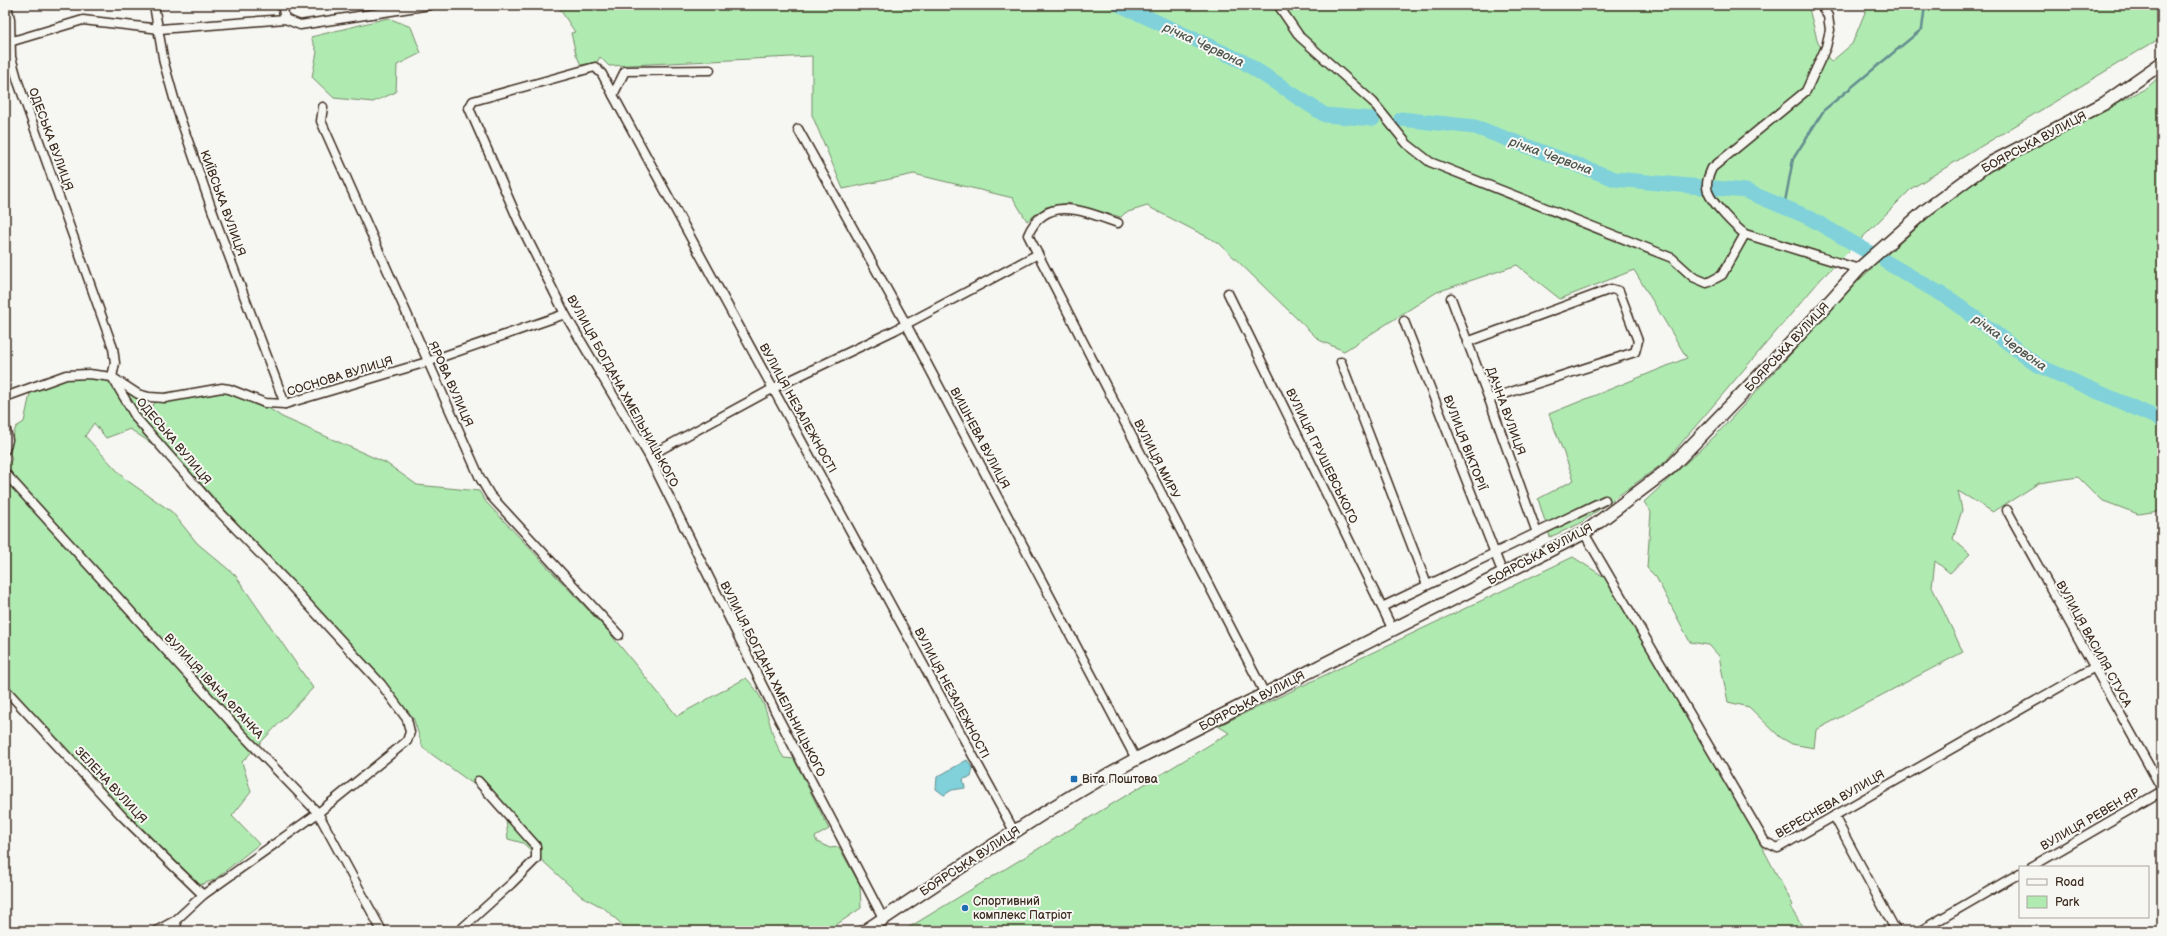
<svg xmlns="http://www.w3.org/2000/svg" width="2167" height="936" viewBox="0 0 2167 936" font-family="'Balsamiq Sans',sans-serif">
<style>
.green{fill:#afebb1;stroke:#758a68}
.water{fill:#80d1da;stroke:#648e8f}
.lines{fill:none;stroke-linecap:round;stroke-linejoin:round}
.stream{stroke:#648e8f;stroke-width:2.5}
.river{stroke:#80d1da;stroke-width:15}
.street-casing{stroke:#3b2a1e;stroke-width:11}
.secondary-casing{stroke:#3b2a1e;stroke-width:15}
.street{stroke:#f6f6f2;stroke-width:8}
.secondary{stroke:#f6f6f2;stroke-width:12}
.poi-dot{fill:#1f6fb2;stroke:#f6f6f2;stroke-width:1.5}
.labels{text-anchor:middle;stroke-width:4;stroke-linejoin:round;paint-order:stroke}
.street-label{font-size:12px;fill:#3b2a1e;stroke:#f6f6f2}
.poi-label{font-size:12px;fill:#3b2a1e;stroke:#f6f6f2;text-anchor:start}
.water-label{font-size:13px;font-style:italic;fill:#4c544d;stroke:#f6f6f2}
</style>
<rect width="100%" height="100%" fill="#f6f6f2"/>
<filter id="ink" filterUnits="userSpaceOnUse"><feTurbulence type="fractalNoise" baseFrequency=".025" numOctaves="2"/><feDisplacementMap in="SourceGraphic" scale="8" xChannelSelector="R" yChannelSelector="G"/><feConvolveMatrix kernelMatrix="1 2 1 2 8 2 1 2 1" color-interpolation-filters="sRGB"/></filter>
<g filter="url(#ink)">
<g class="green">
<path d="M 557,5 L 1808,5 L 1818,43 L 1831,62 L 1852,44 L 1868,5 L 2162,5 L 2162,37 L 1912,188 L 1821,279 L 1665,462 L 1579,524 L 1550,537 L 1538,499 L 1574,480 L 1549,414 L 1687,358 L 1634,270 L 1560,299 L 1517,265 L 1437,292 L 1344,351 L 1319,340 L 1219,243 L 1147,206 L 1125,213 L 1121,217 L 1068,203 L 1046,207 L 1027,221 L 1013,198 L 914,174 L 843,189 L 812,115 L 812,56 L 609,66 L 600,57 L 597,62 L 581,65 L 576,54 L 571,33 L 575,32 Z"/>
<path d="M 388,18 L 411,27 L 421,53 L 397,65 L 396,92 L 373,102 L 334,98 L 312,77 L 317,52 L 311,37 Z"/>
<path d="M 2162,74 L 2162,512 L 2160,511 L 2138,514 L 2101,500 L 2078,477 L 2039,483 L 1993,512 L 1958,491 L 1962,510 L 1953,539 L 1970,554 L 1950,573 L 1935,561 L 1932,587 L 1963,652 L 1816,730 L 1814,748 L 1792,744 L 1780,737 L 1749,707 L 1728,702 L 1719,656 L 1709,645 L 1690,642 L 1656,577 L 1647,568 L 1651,512 L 1644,502 L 1716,435 L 1860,279 L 1929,217 L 1991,169 L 2052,131 L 2075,127 L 2095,114 L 2147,88 Z"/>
<path d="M 82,369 C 105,376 138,386 150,408 L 161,397 L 211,388 L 219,384 L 243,391 L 282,417 L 386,463 L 417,485 L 479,491 L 486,502 L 608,631 L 677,716 L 746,678 C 773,705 766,732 784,758 L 794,759 L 829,829 L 815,837 L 817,842 L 830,848 L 839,847 L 860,885 L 861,908 L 827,931 L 629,931 L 604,908 L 581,896 L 523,843 L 508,839 L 506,820 L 490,796 L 423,748 L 413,717 L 185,466 L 130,429 L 106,438 L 94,423 L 85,436 L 125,479 L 172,512 L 197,543 L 235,575 L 313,688 L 242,762 L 251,792 L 232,816 L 259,844 L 214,880 L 200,885 L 127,814 L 5,686 L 5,465 L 12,460 L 8,449 L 16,427 L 24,422 L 30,394 L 42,380 Z"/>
<path d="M 1573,557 L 1609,580 L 1660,656 L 1793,905 L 1790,907 L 1805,931 L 903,931 L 1229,733 L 1218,726 Z"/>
</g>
<path class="water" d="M 967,760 L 973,768 L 971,777 L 963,779 L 965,788 L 952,790 L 944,795 L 936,789 L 937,777 Z"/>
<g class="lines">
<path class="stream" d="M 1784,207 L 1793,159 L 1824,110 L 1922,29 L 1925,5"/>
<g class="river">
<path d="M 1120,5 L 1242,61 L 1284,88"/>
<path d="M 1291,93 L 1325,115 L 1373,119"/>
<path d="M 1401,119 L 1475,127 L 1615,179 L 1701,187"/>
<path d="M 1715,188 L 1746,191 L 1808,217 L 1872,254"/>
<path d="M 1886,262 L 1953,301 L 2037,365 L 2162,420"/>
</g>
<defs>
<g id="street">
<path d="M 7,5 L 10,19 L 11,57 L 18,82 L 113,348 L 115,363 L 112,377 L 137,419 L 210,502 L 291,586 L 381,684 L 407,719 L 410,732 L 407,741 L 318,813 L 203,895"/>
<path d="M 154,5 L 164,63 L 177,109 L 218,227 L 285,404"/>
<path d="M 282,5 L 285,19"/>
<path d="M 1278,5 L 1300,37 L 1373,102 L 1407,144 L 1430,162 L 1672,258 L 1693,277 L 1707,283 L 1722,275 L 1745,234"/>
<path d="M 1821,5 L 1828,16 L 1830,30 L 1826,47 L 1806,91 L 1712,168 C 1709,175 1705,183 1708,192 C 1712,203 1735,227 1745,234 L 1859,269"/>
<path d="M 6,43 L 83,20 L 160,29 L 285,19 L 300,25 L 430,5"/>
<path d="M 710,70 L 625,71 L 613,95 L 1014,831"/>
<path d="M 613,95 L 602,74 L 595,67 L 473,101 L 469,108 L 519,222 L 565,314 L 649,456 L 779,719 L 883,918"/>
<path d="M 323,107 L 321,121 L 480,478 L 490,495 L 619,635"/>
<path d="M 798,129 L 906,324 L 1136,759"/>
<path d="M 1118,223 C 1086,212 1046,193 1028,235 L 1265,694"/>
<path d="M 1228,293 L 1393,630"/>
<path d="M 1451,298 L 1489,399 L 1537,533"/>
<path d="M 1404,321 L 1503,574"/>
<path d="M 1467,342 L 1611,289 L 1619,291 L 1638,341 L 1635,352 L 1489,399"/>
<path d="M 1341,362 L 1427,585"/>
<path d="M 5,397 L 66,375 L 89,374 L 112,377 L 138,394 L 149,397 L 165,398 L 222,388 L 229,389 L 265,403 L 285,404 L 427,362 L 565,314"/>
<path d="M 5,425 L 8,440 L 5,450"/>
<path d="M 649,456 L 774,388 L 895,330 L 1038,254"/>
<path d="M 5,473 L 241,733 L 318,813 L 382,931"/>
<path d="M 2007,510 L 2162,789"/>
<path d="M 1584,533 L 1765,842 L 1778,848 L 2093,668"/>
<path d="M 1382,607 L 1605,500"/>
<path d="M 5,689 L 123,817 L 203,895 L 176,920 L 177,931"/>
<path d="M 1834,816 L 1896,931"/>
<path d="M 2031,867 L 2162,791"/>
<path d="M 156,931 L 176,920"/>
<path d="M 459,931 L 511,884 L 536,859 L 536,846 L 478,781"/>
<path d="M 1920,931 L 2020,873"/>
</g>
<path id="secondary" d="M 865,931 C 954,872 1042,810 1136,759 L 1584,533 L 1670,468 L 1815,318 L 1859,269 L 1926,210 L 1987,165 L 2105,103 L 2162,63"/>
</defs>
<use href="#street" class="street-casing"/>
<use href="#secondary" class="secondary-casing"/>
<use href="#street" class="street"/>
<use href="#secondary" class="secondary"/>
</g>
</g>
<g class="poi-dot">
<rect x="1070" y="775" width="8" height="8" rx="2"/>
<circle cx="965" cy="908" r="4"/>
</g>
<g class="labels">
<g class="street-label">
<text transform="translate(51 139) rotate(70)" y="4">ОДЕСЬКА ВУЛИЦЯ</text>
<text transform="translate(2034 142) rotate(-28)" y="4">БОЯРСЬКА ВУЛИЦЯ</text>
<text transform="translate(223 203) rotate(70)" y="4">КИЇВСЬКА ВУЛИЦЯ</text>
<text transform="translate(1787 347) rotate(-47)" y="4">БОЯРСЬКА ВУЛИЦЯ</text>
<text transform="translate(340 376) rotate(-17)" y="4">СОСНОВА ВУЛИЦЯ</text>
<text transform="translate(451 384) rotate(66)" y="4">ЯРОВА ВУЛИЦЯ</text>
<text transform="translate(623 391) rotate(61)" y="4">ВУЛИЦЯ БОГДАНА ХМЕЛЬНИЦЬКОГО</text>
<text transform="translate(798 408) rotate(61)" y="4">ВУЛИЦЯ НЕЗАЛЕЖНОСТІ</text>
<text transform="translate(1506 411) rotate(70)" y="4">ДАЧНА ВУЛИЦЯ</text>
<text transform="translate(980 438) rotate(62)" y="4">ВИШНЕВА ВУЛИЦЯ</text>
<text transform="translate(174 441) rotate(50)" y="4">ОДЕСЬКА ВУЛИЦЯ</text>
<text transform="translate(1465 443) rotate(69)" y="4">ВУЛИЦЯ ВІКТОРІЇ</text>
<text transform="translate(1322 456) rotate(64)" y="4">ВУЛИЦЯ ГРУШЕВСЬКОГО</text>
<text transform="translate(1157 459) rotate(63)" y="4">ВУЛИЦЯ МИРУ</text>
<text transform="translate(1540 554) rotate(-28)" y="4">БОЯРСЬКА ВУЛИЦЯ</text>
<text transform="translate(2094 644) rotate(61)" y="4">ВУЛИЦЯ ВАСИЛЯ СТУСА</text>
<text transform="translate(773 679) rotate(63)" y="4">ВУЛИЦЯ БОГДАНА ХМЕЛЬНИЦЬКОГО</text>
<text transform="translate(214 686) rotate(47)" y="4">ВУЛИЦЯ ІВАНА ФРАНКА</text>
<text transform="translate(952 693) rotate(62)" y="4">ВУЛИЦЯ НЕЗАЛЕЖНОСТІ</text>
<text transform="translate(1252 701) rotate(-27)" y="4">БОЯРСЬКА ВУЛИЦЯ</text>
<text transform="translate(111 785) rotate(47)" y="4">ЗЕЛЕНА ВУЛИЦЯ</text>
<text transform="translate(1830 804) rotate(-30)" y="4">ВЕРЕСНЕВА ВУЛИЦЯ</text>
<text transform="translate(2090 819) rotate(-30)" y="4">ВУЛИЦЯ РЕВЕН ЯР</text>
<text transform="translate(970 861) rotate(-33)" y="4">БОЯРСЬКА ВУЛИЦЯ</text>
</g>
<g class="poi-label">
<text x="1082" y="783">Віта Поштова</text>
<text x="973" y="905">Спортивний<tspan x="973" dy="14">комплекс Патріот</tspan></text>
</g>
<g class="water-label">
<text transform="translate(1204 44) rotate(25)" y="5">річка Червона</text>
<text transform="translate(1551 155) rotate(20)" y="5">річка Червона</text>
<text transform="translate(2010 342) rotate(35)" y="5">річка Червона</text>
</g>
</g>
<rect width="2167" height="936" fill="none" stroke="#f6f6f2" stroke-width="20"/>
<rect x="10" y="10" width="2147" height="916" fill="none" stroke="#3b2a1e" stroke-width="1.5" filter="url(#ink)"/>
<rect x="2019" y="866" width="130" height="52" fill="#f6f6f2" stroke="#aba49d"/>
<rect x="2027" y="879" width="20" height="6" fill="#f6f6f2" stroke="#aba49d"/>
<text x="2055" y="886" font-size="12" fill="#3b2a1e">Road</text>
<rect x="2027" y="896" width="20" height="12" fill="#afebb1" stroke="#aba49d"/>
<text x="2055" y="906" font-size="12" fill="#3b2a1e">Park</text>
</svg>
